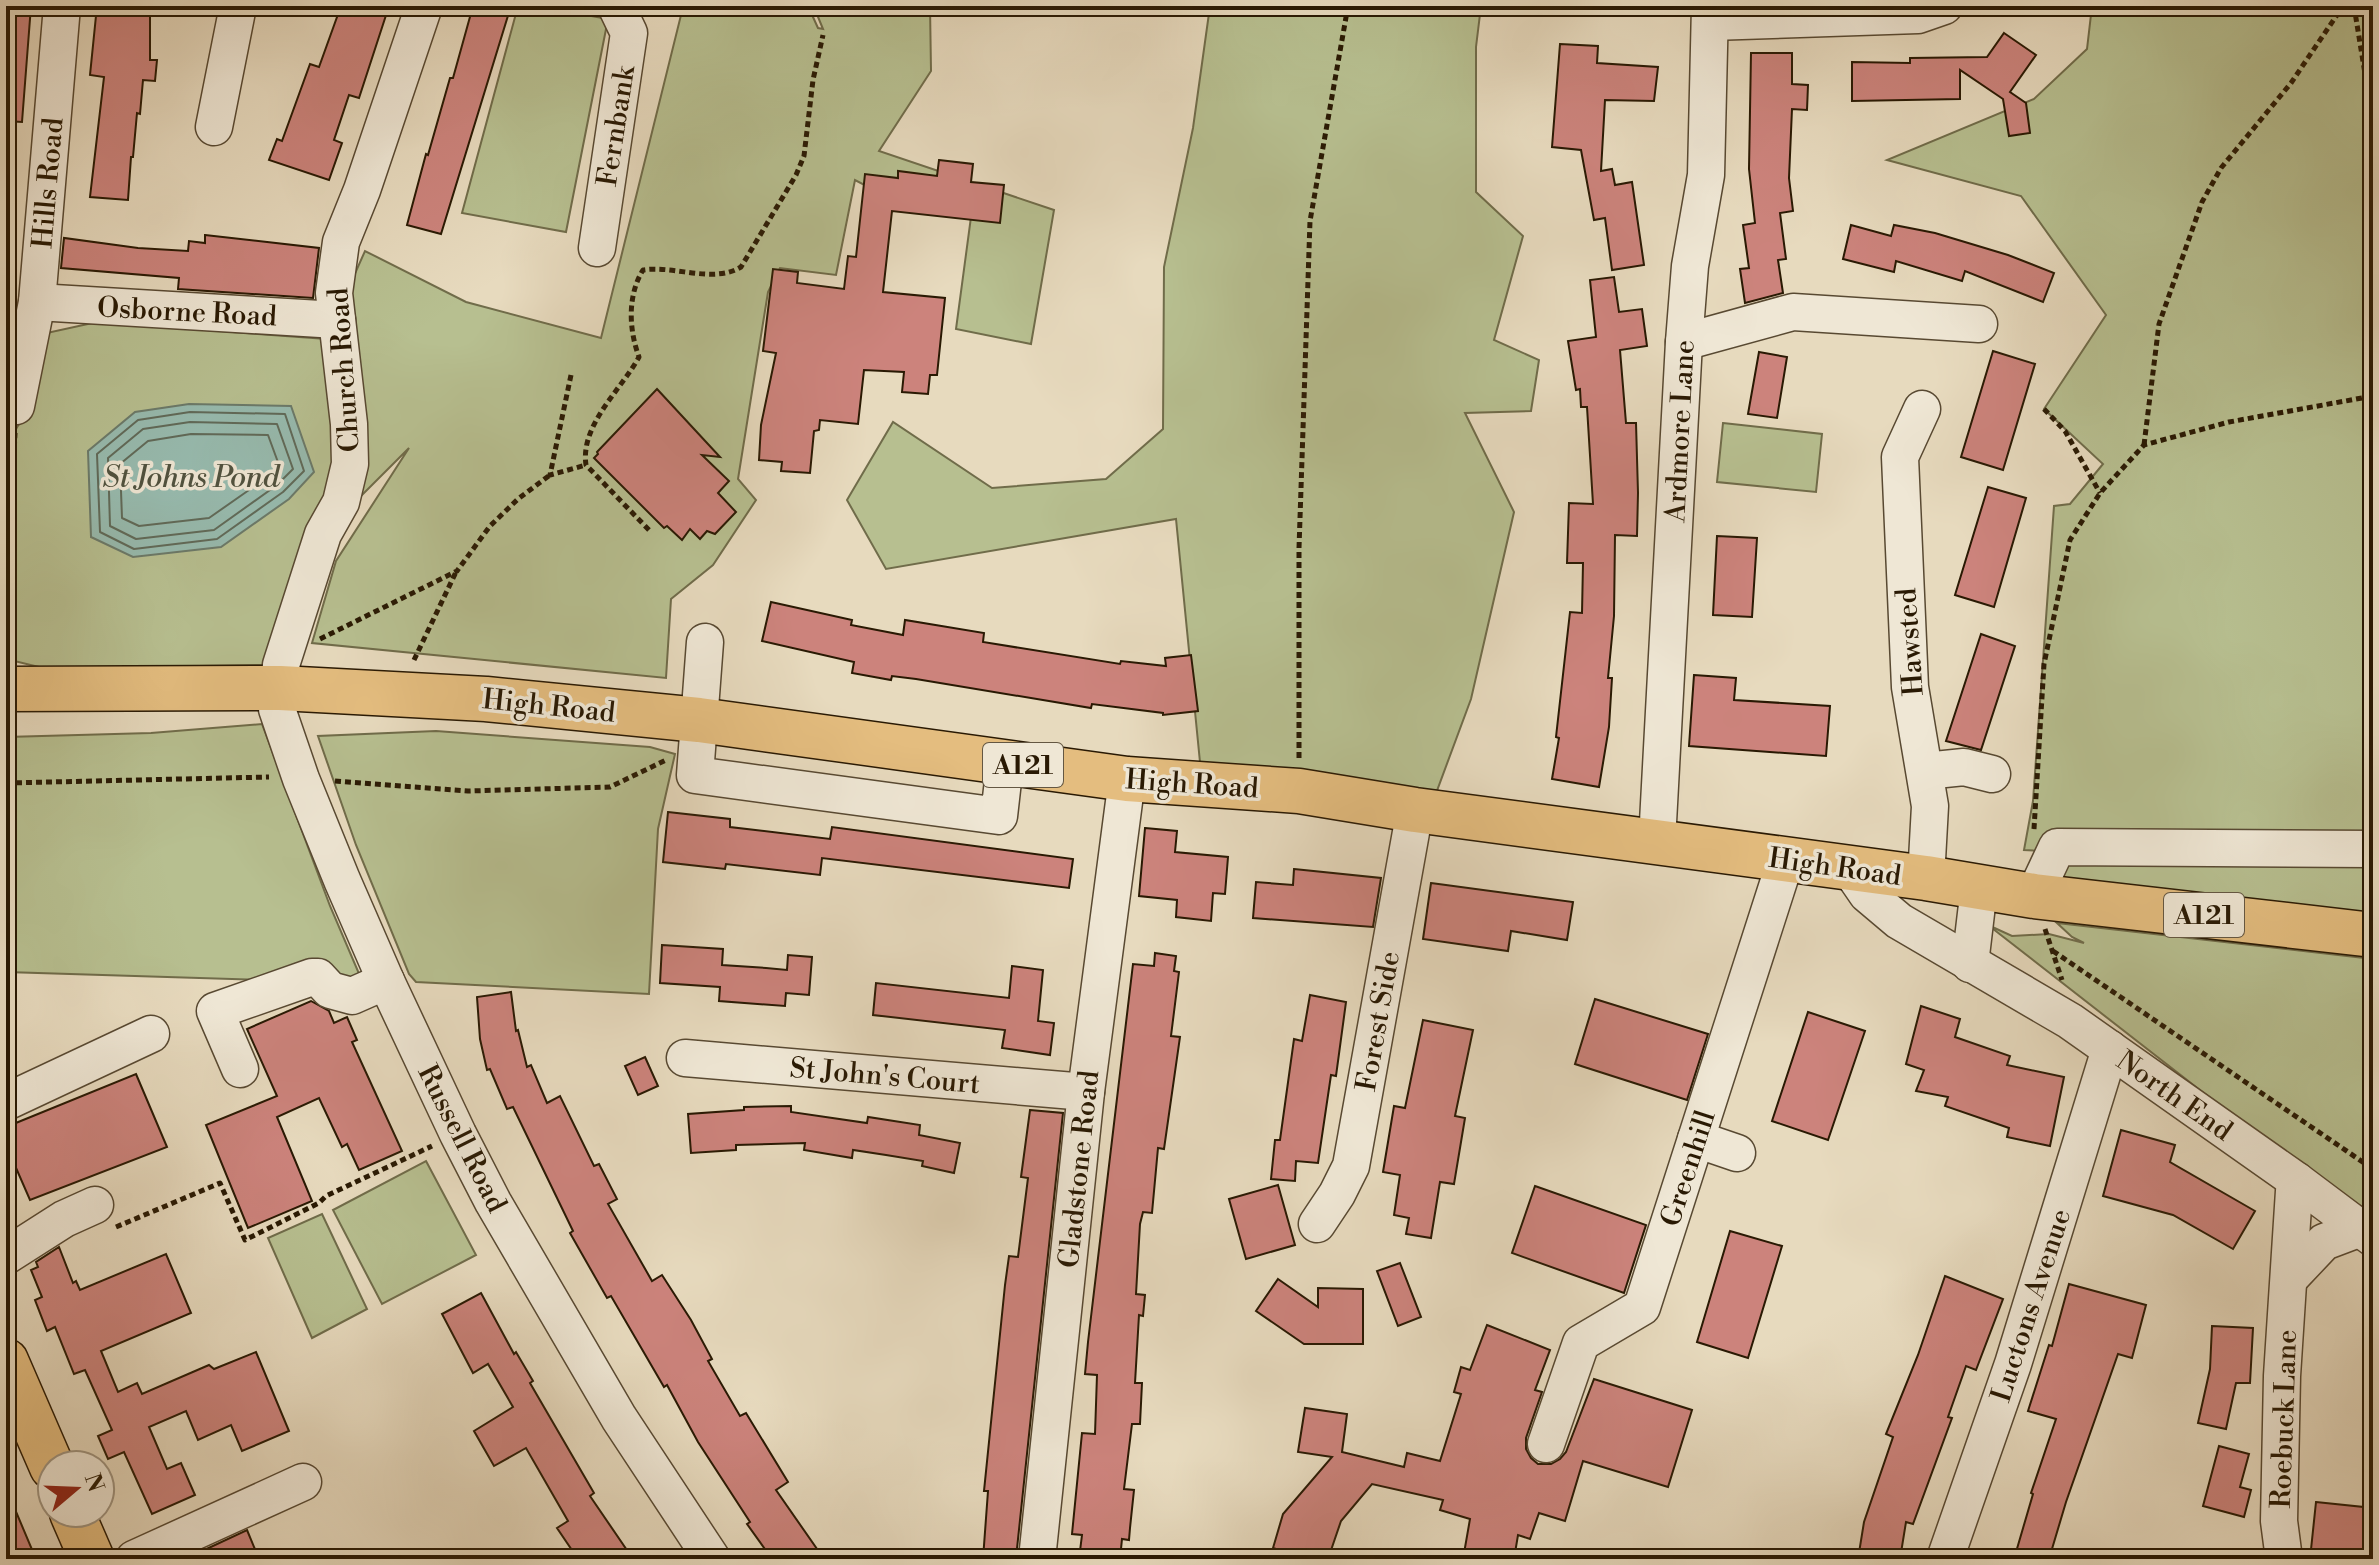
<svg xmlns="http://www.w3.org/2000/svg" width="2379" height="1565" viewBox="0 0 2379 1565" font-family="'Libre Bodoni',serif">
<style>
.green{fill:#b7bf90;stroke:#706c4a;stroke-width:2}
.water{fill:#97bbaf;stroke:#6b7a6a;stroke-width:2}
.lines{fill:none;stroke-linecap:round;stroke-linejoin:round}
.shore{stroke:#606a59;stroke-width:2}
.building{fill:#cc837c;stroke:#291903;stroke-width:2}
.minor-casing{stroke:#584932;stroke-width:39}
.major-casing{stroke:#291903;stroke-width:47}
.path{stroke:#291903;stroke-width:5;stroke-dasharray:6 4;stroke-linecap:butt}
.minor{stroke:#efe7d5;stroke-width:36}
.major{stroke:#e4bd7f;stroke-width:44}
.labels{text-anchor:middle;stroke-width:7;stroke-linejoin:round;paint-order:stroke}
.shield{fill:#efe7d5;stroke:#645742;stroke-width:2}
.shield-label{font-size:26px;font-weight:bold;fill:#291903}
.street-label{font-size:28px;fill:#291903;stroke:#efe7d5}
.water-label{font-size:30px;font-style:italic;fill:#50523f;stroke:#efe7d5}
</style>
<rect width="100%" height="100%" fill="#e7dabe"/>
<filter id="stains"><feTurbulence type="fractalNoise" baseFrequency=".0025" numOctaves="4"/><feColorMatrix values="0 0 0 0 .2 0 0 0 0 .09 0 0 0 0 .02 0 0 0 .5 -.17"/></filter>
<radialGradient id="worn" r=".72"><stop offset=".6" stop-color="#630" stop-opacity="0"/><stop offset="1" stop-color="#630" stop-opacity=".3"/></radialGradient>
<g class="green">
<path d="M 518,6 L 536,6 L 608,19 L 566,232 L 462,213 Z"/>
<path d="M 716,6 L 808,6 L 818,28 L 823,29 L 816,12 L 816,6 L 930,6 L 931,71 L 879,151 L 1054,210 L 1031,344 L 956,329 L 971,217 L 878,192 L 855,180 L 836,275 L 780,268 L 768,292 L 738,479 L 756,500 L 713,565 L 671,599 L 666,678 L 312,643 L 336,561 L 409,448 L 323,534 L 281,665 L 43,668 L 6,659 L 6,446 L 32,402 L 42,334 L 97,322 L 326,339 L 365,251 L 466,302 L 601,338 L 682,11 L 714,15 Z"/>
<path d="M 1210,6 L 1481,6 L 1476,47 L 1476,192 L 1523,236 L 1494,340 L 1539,360 L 1531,411 L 1465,413 L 1514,512 L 1471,699 L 1435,796 L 1321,775 L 1200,762 L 1176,519 L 886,569 L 847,500 L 893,422 L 992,488 L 1106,479 L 1163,429 L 1164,267 L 1193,128 Z"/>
<path d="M 2092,6 L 2373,6 L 2373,925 L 2049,888 L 2074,853 L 2024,850 L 2033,801 L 2054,506 L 2070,504 L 2103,464 L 2044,409 L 2106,315 L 2021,196 L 1887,160 L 2034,99 L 2087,49 Z"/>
<path d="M 1723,423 L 1822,434 L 1816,492 L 1717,482 Z"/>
<path d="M 262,724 L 330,906 L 363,983 L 6,972 L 6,737 L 151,733 Z"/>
<path d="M 436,731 L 650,747 L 675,754 L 658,829 L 649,994 L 416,982 L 409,974 L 356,845 L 318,736 Z"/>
<path d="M 2057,923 L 2373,959 L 2373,1215 L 2205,1094 L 1988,925 L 2012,936 L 2049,934 L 2084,943 L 2072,937 Z"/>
<path d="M 426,1161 L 476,1255 L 382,1304 L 333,1210 Z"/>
<path d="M 322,1214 L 367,1309 L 312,1338 L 268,1238 Z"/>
</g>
<path class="water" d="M 189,404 L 291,406 L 314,472 L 289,499 L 221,547 L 133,557 L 91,537 L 88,451 L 135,412 Z"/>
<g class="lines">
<g class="shore">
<path d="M 190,412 L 285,414 L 304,471 L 283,492 L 217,539 L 134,549 L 100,532 L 97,454 L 138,420 Z"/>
<path d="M 190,422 L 277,424 L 293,469 L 277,485 L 214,530 L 136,539 L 110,526 L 108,458 L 143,429 Z"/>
<path d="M 191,434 L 268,435 L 279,465 L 269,476 L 209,518 L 139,526 L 122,518 L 120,464 L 148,441 Z"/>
</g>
</g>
<g class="building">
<path d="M 6,6 L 31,6 L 22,122 L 6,121 Z"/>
<path d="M 97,6 L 150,6 L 150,60 L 157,60 L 155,81 L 143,80 L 140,114 L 137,113 L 133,157 L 131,157 L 128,200 L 90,197 L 104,77 L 90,75 Z"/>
<path d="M 341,6 L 389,6 L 359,98 L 349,95 L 334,140 L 342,143 L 329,180 L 269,160 L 277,139 L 282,141 L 310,64 L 319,67 Z"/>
<path d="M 473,6 L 497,6 L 510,9 L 441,234 L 407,225 L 426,154 L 428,155 L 450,78 L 453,78 Z"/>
<path d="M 2004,33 L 2036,55 L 2010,92 L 2026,103 L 2030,133 L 2009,136 L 2003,99 L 1960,70 L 1960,99 L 1852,101 L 1852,62 L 1910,63 L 1910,58 L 1987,57 Z"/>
<path d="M 1560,44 L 1598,46 L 1597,63 L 1658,67 L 1654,101 L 1605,100 L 1601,171 L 1612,169 L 1615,185 L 1632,182 L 1644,265 L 1612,270 L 1605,218 L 1594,220 L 1581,150 L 1552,147 Z"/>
<path d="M 1751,53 L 1792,53 L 1792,84 L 1808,85 L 1807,110 L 1792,109 L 1789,178 L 1793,211 L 1780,213 L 1786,259 L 1778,260 L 1783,293 L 1745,303 L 1740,269 L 1749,268 L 1743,225 L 1755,223 L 1749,169 Z"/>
<path d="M 939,160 L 973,164 L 971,182 L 1004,185 L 1000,223 L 892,211 L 883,292 L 945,298 L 937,375 L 930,375 L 928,394 L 902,392 L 904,372 L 864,370 L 858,424 L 820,420 L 819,430 L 814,431 L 810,473 L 781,471 L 782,462 L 759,460 L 761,425 L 776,353 L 763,351 L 773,269 L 798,272 L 797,283 L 844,289 L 848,256 L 856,257 L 865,174 L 898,178 L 898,171 L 937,176 Z"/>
<path d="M 1851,225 L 1891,236 L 1894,225 L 1935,233 L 2008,255 L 2054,273 L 2043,302 L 1965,271 L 1962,281 L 1896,261 L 1894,272 L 1843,259 Z"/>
<path d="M 205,235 L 319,248 L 313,298 L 178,289 L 179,278 L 61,268 L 64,238 L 138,248 L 188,251 L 189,241 L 205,243 Z"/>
<path d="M 1614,277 L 1619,312 L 1642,309 L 1647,346 L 1620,350 L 1626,423 L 1636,423 L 1638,493 L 1637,536 L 1615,535 L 1614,616 L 1608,678 L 1612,678 L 1609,727 L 1599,787 L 1552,779 L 1559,738 L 1556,737 L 1570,612 L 1582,613 L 1583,563 L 1567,563 L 1569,503 L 1593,504 L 1587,407 L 1581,407 L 1580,389 L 1576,390 L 1568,341 L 1596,337 L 1590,280 Z"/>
<path d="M 1993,351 L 2035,364 L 2003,470 L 1961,457 Z"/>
<path d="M 1759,352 L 1787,357 L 1777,418 L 1748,414 Z"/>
<path d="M 657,389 L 720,457 L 702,455 L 729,481 L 718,493 L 736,512 L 715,534 L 707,531 L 700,539 L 690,529 L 682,540 L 667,526 L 664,528 L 594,458 L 598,454 L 597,452 Z"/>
<path d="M 1988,487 L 2026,498 L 1994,607 L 1955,595 Z"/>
<path d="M 1717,536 L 1757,538 L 1752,617 L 1713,615 Z"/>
<path d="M 771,602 L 852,620 L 851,625 L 903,635 L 905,620 L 984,633 L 983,642 L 1120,664 L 1121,661 L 1166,666 L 1165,658 L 1191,655 L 1198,711 L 1163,715 L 1163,713 L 1092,704 L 1091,708 L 916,679 L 892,676 L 891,680 L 852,673 L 854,662 L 762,641 Z"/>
<path d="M 1981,634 L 2015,646 L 1981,750 L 1946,741 Z"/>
<path d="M 1694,675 L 1736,678 L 1734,700 L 1830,706 L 1826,756 L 1689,746 Z"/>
<path d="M 668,812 L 730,819 L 730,827 L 830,839 L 832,827 L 1073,859 L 1069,888 L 822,858 L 820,875 L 726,864 L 725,869 L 663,862 Z"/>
<path d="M 1145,828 L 1177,831 L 1175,852 L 1228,857 L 1225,894 L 1213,893 L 1211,921 L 1176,917 L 1177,900 L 1139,896 Z"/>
<path d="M 1294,869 L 1381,878 L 1373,927 L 1253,918 L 1256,882 L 1293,885 Z"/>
<path d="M 1431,883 L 1573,902 L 1567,940 L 1511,931 L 1508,951 L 1423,939 Z"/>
<path d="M 662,945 L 723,949 L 722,965 L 766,968 L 787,970 L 788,955 L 812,957 L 809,995 L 786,993 L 785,1006 L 719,1001 L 720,987 L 660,983 Z"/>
<path d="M 1155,953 L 1176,956 L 1174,971 L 1179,972 L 1171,1036 L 1180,1037 L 1164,1149 L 1158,1148 L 1152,1213 L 1143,1212 L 1140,1224 L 1136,1294 L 1145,1295 L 1143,1316 L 1139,1315 L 1135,1383 L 1142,1383 L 1140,1424 L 1132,1424 L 1124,1489 L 1134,1490 L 1130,1528 L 1129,1540 L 1122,1539 L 1120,1559 L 1079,1559 L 1082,1535 L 1072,1534 L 1082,1433 L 1095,1434 L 1097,1375 L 1085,1374 L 1088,1342 L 1133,964 L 1154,966 Z"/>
<path d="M 1012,966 L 1043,970 L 1038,1021 L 1054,1023 L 1050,1055 L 1002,1048 L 1005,1030 L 873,1015 L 876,983 L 1009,998 Z"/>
<path d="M 511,992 L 516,1031 L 518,1030 L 527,1067 L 531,1065 L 547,1103 L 560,1096 L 594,1166 L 599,1164 L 617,1199 L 608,1204 L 652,1281 L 662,1275 L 691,1320 L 712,1359 L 708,1361 L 740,1416 L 746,1413 L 788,1482 L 776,1490 L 824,1559 L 772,1559 L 747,1524 L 750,1522 L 698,1442 L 667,1385 L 664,1387 L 611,1296 L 607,1298 L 570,1233 L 573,1231 L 513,1107 L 507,1109 L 490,1069 L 487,1070 L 480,1039 L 477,997 Z"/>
<path d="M 1310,995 L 1346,1002 L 1336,1076 L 1331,1075 L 1318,1163 L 1296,1161 L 1295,1181 L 1271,1179 L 1275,1140 L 1280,1140 L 1294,1039 L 1302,1041 Z"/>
<path d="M 1595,999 L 1708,1034 L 1687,1100 L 1575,1064 Z"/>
<path d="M 311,1001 L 329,1011 L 334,1023 L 347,1017 L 357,1040 L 352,1042 L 402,1151 L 359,1170 L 347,1144 L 342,1147 L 319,1098 L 277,1117 L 312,1201 L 248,1228 L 206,1125 L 277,1096 L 247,1029 Z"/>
<path d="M 1921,1006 L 1960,1019 L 1955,1037 L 2010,1056 L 2007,1065 L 2064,1077 L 2050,1146 L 2007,1137 L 2009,1128 L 1945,1106 L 1948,1097 L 1916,1091 L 1924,1070 L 1906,1064 Z"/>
<path d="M 1808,1012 L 1865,1031 L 1828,1140 L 1772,1121 Z"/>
<path d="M 1423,1020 L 1473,1030 L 1455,1116 L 1465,1118 L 1454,1184 L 1440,1182 L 1431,1238 L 1406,1234 L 1409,1218 L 1394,1215 L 1400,1175 L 1383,1172 L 1394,1106 L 1405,1108 Z"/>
<path d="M 645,1057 L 658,1086 L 638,1095 L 625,1066 Z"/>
<path d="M 136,1074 L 167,1147 L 30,1200 L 6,1145 L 6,1127 Z"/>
<path d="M 791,1106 L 791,1112 L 867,1123 L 868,1117 L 920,1125 L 919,1135 L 960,1143 L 954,1173 L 922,1166 L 923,1161 L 886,1155 L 853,1150 L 852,1158 L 804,1150 L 805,1143 L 736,1145 L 736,1150 L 691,1153 L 688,1114 L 744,1110 L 744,1107 Z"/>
<path d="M 1030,1110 L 1063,1113 L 1016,1558 L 983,1559 L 988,1491 L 984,1491 L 1005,1285 L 1009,1256 L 1018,1257 L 1028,1178 L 1021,1177 Z"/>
<path d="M 2121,1130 L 2175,1145 L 2170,1162 L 2255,1211 L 2233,1249 L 2173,1215 L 2103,1196 Z"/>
<path d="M 1278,1185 L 1295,1245 L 1246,1259 L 1229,1199 Z"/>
<path d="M 1535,1186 L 1646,1225 L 1624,1293 L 1512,1253 Z"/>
<path d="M 1730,1231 L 1782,1246 L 1748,1358 L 1697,1342 Z"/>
<path d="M 59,1247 L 73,1283 L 76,1281 L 80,1290 L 166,1254 L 191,1313 L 101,1351 L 118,1392 L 137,1383 L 142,1394 L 209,1365 L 214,1369 L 256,1352 L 289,1431 L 242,1451 L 231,1425 L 198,1440 L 186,1411 L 149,1427 L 167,1469 L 181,1463 L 195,1495 L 152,1514 L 124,1452 L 108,1459 L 98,1436 L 112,1430 L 85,1370 L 74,1374 L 55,1327 L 47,1331 L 35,1300 L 42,1297 L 31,1270 L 38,1267 L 36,1262 Z"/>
<path d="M 1400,1263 L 1421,1317 L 1398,1326 L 1377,1271 Z"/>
<path d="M 1945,1276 L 2003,1299 L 1976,1370 L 1966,1366 L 1948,1417 L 1952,1418 L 1913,1524 L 1906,1522 L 1900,1559 L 1858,1559 L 1864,1522 L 1893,1437 L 1886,1434 L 1918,1355 Z"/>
<path d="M 1278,1279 L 1318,1307 L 1318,1288 L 1363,1289 L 1363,1344 L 1304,1344 L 1256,1311 Z"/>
<path d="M 2069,1284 L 2146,1305 L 2132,1358 L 2118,1354 L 2066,1502 L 2049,1559 L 2014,1559 L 2033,1494 L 2031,1493 L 2056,1419 L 2028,1411 L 2049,1345 L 2052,1346 Z"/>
<path d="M 481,1293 L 514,1354 L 516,1352 L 533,1381 L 530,1383 L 594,1493 L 590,1496 L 633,1559 L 578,1559 L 557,1528 L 568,1521 L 526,1448 L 494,1466 L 474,1431 L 513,1407 L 488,1364 L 473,1373 L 442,1314 Z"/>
<path d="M 1487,1325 L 1550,1350 L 1535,1390 L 1542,1392 L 1526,1438 L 1526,1449 L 1531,1458 L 1538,1464 L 1551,1464 L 1560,1459 L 1566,1452 L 1594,1379 L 1692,1410 L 1668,1487 L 1583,1461 L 1565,1521 L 1539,1513 L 1530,1539 L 1518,1535 L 1514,1559 L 1463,1559 L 1470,1519 L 1440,1510 L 1443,1500 L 1372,1484 L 1341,1521 L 1328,1559 L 1306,1559 L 1273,1548 L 1283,1514 L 1332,1457 L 1298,1452 L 1305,1408 L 1347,1414 L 1342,1452 L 1404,1467 L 1407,1453 L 1440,1461 L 1461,1394 L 1454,1392 L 1461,1367 L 1470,1370 Z"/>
<path d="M 2212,1326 L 2253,1328 L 2250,1383 L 2236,1383 L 2226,1429 L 2198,1423 L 2210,1369 Z"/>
<path d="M 2219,1446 L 2249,1454 L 2240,1487 L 2251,1490 L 2244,1517 L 2203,1506 Z"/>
<path d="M 6,1488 L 36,1559 L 6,1559 Z"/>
<path d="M 2316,1502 L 2373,1508 L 2373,1559 L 2310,1559 Z"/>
<path d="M 247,1530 L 259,1559 L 185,1559 Z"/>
</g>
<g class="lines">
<defs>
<g id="minor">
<path d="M 424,6 L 362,190 L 341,242 L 334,293 L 349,424 L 350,464 L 341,502 L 323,534 L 281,665 L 277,709 L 301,779 L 342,880 L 386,981 L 458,1134 L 493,1202 L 619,1418 L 712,1559"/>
<path d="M 1711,22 L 1918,15 L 1944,6"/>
<path d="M 214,127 L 238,6"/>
<path d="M 597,248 L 629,33 L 616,6"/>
<path d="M 37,302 L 337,320"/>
<path d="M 1684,342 L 1793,312 L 1979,324"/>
<path d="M 16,406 L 37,302 L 62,6"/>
<path d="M 1922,409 L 1900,457 L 1910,687 L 1930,806 L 1926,878"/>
<path d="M 705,642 L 695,775 L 999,816 L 1005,763"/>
<path d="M 1925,771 L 1964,767 L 1992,774"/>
<path d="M 1657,841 L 1684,342 L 1690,266 L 1706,175 L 1710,6"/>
<path d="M 1858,870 L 1856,878 L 1867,894 L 1899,921 L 2070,1021 L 2297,1181 L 2373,1238"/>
<path d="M 2034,896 L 2057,847 L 2373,849"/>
<path d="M 1970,964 L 1979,888"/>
<path d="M 685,1058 L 1086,1092"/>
<path d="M 240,1069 L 215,1011 L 312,977 L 318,977 L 330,990 L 352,996 L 386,981"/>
<path d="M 6,1102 L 151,1034"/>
<path d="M 1696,1139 L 1737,1153"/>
<path d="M 1317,1224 L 1337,1194 L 1351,1166 L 1415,810"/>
<path d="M 6,1256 L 64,1219 L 95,1205"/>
<path d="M 2289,1279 L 2324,1242 L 2361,1228"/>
<path d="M 1546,1444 L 1581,1343 L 1642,1307 L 1786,859"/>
<path d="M 134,1559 L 303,1482"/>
<path d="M 1037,1559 L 1086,1092 L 1127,779"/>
<path d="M 1945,1559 L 2013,1364 L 2110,1049"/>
<path d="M 2284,1559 L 2279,1521 L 2282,1376 L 2294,1191 L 2297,1181"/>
</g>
<g id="major">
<path d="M 6,689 L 280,688 L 486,699 L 699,720 L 1127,779 L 1299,791 L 1415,810 L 1926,878 L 2034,896 L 2373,935"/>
<path d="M 6,1361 L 52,1467"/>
<path d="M 72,1513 L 92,1559"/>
</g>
</defs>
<use href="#minor" class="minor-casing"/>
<use href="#major" class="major-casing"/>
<g class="path">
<path d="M 2354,6 L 2373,123"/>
<path d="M 571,375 L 550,475 L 586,465"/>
<path d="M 2044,409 L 2065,431 L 2100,493"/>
<path d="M 2144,445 L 2159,324 L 2202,202 L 2221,168 L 2291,83 L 2343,6"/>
<path d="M 649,530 L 586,465 C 580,425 621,390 639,357 C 629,330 627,296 643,270 C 674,265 713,284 741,267 L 796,175 L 804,156 L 813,80 L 823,35"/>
<path d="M 6,628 L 15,433"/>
<path d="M 320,639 L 457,571 L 490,526 L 518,499 L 550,475"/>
<path d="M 414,660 L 456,572"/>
<path d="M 1299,758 L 1299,548 L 1310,221 L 1348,6"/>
<path d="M 335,781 L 468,791 L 610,787 L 666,760"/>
<path d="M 6,783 L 269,777"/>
<path d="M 2034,829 L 2044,664 L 2070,540 L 2100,493 L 2144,445 L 2229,422 L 2373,396"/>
<path d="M 2045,929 L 2062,980"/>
<path d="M 2053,951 L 2373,1169"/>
<path d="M 116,1227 L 220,1183 L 245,1240 L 319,1203 L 326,1196 L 432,1146"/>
</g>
<use href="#minor" class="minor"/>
<use href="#major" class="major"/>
</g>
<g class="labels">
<g class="shield">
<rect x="983" y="743" width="80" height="44" rx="6"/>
<rect x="2164" y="893" width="80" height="44" rx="6"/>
</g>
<g class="shield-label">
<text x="1023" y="774">A121</text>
<text x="2204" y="924">A121</text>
</g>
<g class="street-label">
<text transform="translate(615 126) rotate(-81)" y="10">Fernbank</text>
<text transform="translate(47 183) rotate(-85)" y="10">Hills Road</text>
<text transform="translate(187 311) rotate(3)" y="10">Osborne Road</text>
<text transform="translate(343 370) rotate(-94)" y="10">Church Road</text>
<text transform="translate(1679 431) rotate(-87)" y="10">Ardmore Lane</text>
<text transform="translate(1909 642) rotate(-94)" y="10">Hawsted</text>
<text transform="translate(549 705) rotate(6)" y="10">High Road</text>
<text transform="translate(1192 783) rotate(4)" y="10">High Road</text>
<text transform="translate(1835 866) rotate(8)" y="10">High Road</text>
<text transform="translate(1377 1021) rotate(-80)" y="10">Forest Side</text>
<text transform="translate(885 1075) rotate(5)" y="10">St John's Court</text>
<text transform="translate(2175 1095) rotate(35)" y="10">North End</text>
<text transform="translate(463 1138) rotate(63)" y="10">Russell Road</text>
<text transform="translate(1687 1168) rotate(-72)" y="10">Greenhill</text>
<text transform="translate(1078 1169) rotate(-84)" y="10">Gladstone Road</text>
<text transform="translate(2030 1305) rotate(-72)" y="10">Luctons Avenue</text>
<text transform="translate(2283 1419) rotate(-88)" y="10">Roebuck Lane</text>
</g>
<g class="water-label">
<text x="191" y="487">St Johns Pond</text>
</g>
</g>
<rect width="2379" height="1565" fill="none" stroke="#e7dabe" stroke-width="32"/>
<rect x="8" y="8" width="2363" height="1549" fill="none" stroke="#291903" stroke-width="4"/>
<rect x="16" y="16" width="2347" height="1533" fill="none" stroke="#291903" stroke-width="2"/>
<g transform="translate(76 1489) rotate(71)"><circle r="38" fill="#efe7d5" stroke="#a09581" stroke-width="2"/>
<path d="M0-6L14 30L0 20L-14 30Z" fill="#8f2418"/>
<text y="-12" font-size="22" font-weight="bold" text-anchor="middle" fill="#291903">N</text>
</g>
<rect width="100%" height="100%" filter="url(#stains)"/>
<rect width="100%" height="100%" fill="url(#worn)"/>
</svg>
